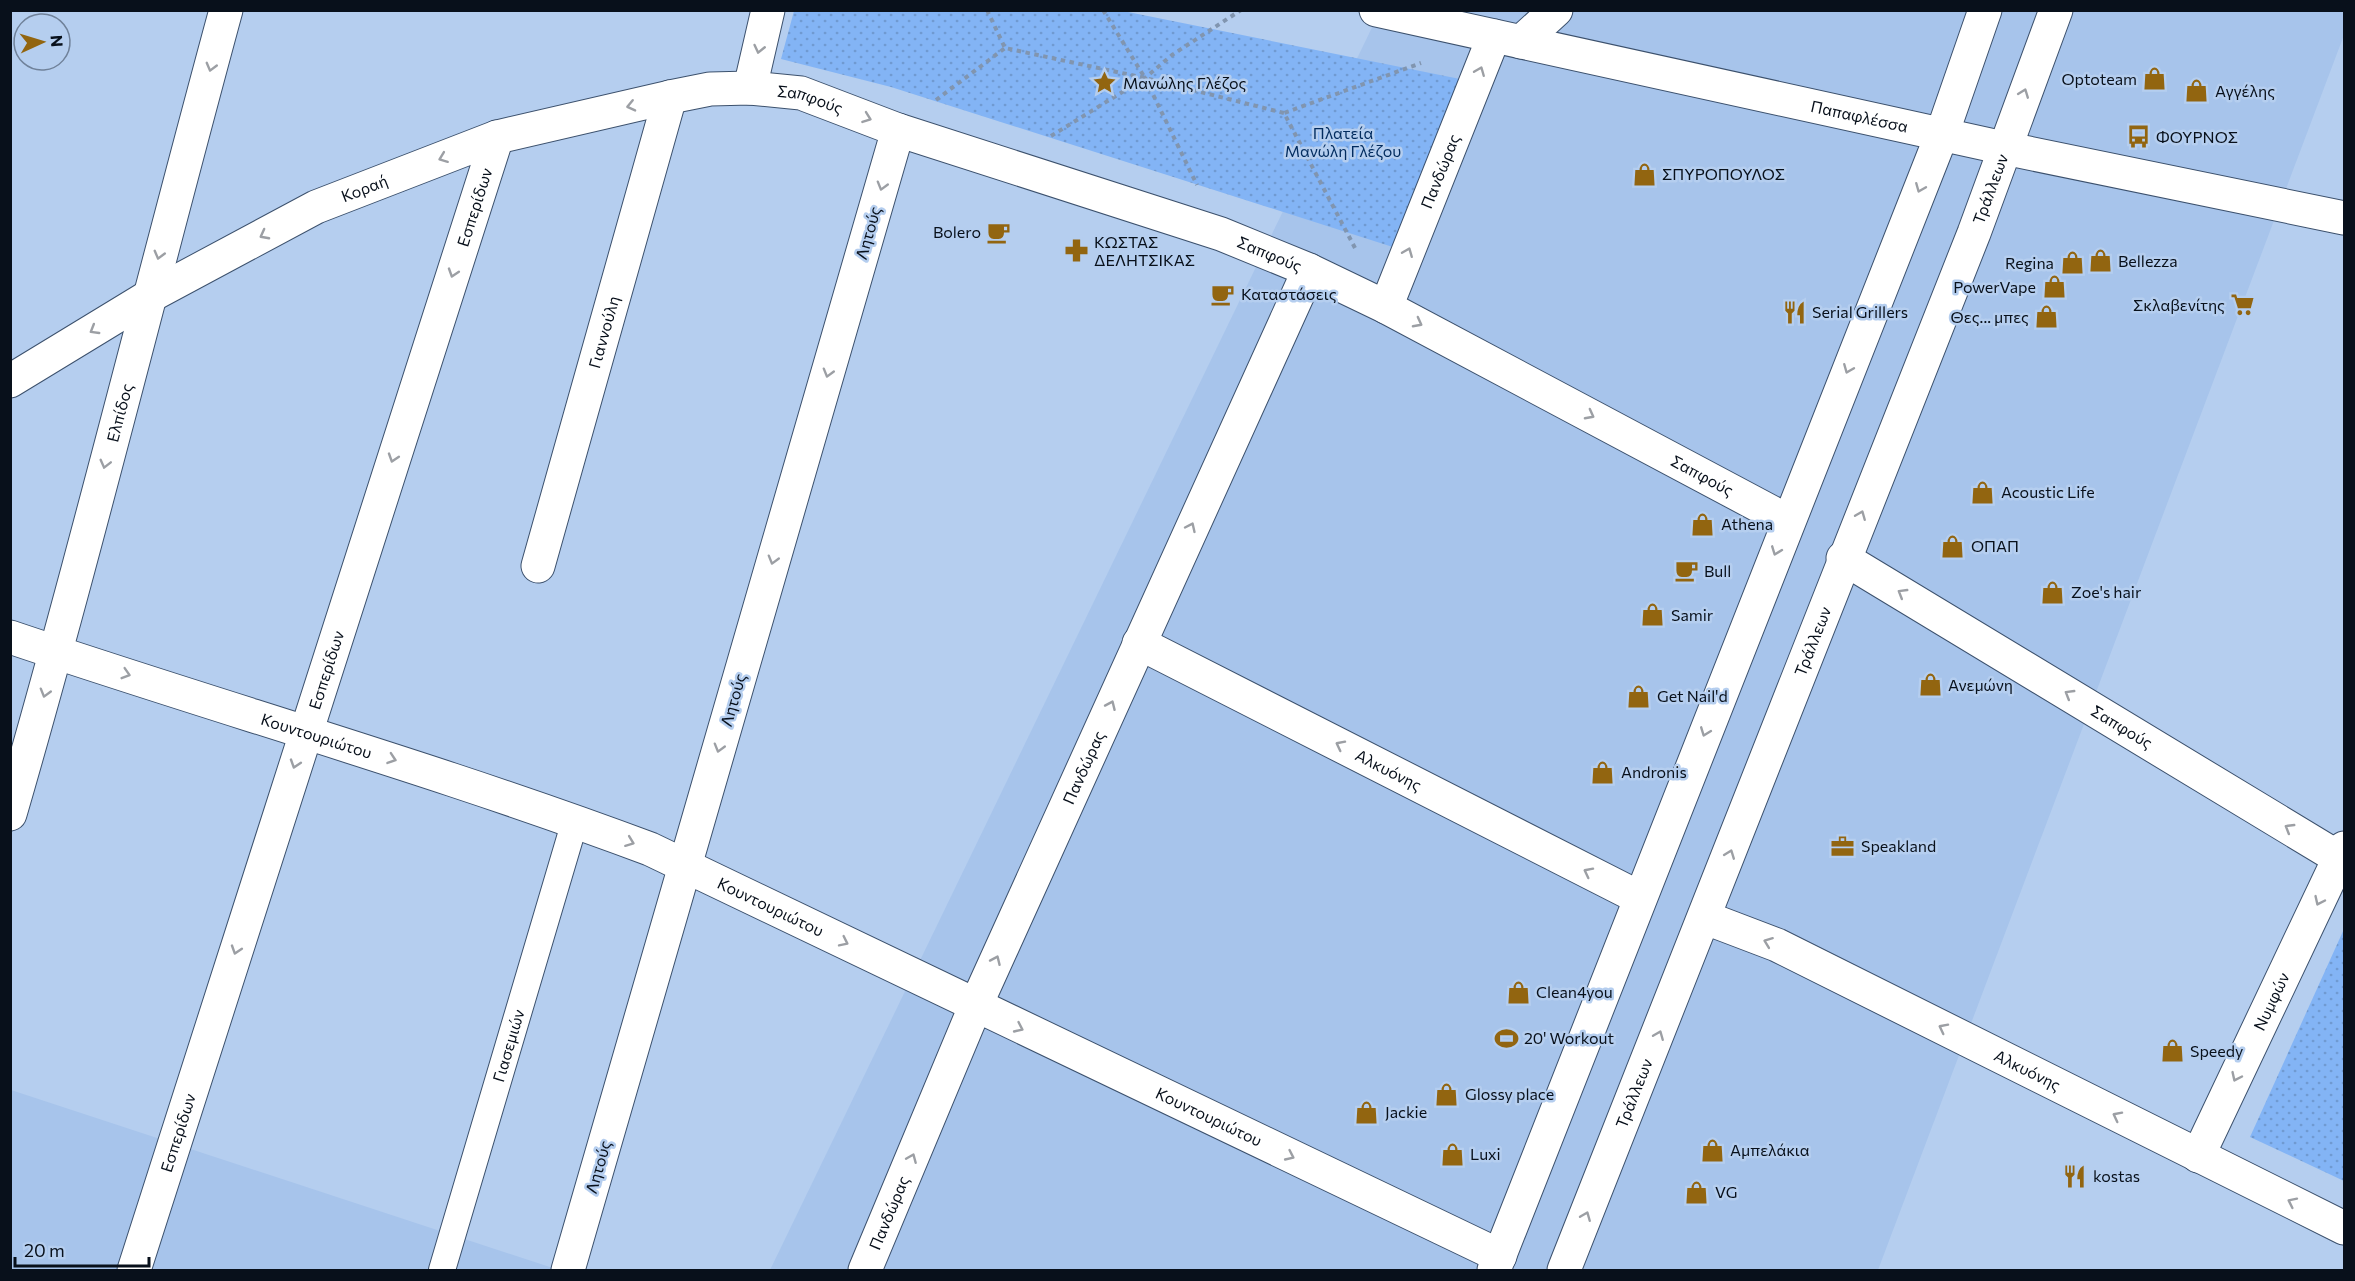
<svg xmlns="http://www.w3.org/2000/svg" width="2355" height="1281" viewBox="0 0 2355 1281" font-family="Commissioner,sans-serif">
<style>
.built{fill:#a7c4eb}
.park{fill:url(#park-dots)}
.lines{fill:none;stroke-linecap:round;stroke-linejoin:round}
.service-casing{stroke:#3c516d;stroke-width:28}
.pedestrian-casing{stroke:#3c516d;stroke-width:35}
.minor-casing{stroke:#3c516d;stroke-width:35}
.tertiary-casing{stroke:#3c516d;stroke-width:35}
.path{stroke:#8195af;stroke-width:4;stroke-dasharray:4.5 4.5;stroke-linecap:butt}
.service{stroke:#fff;stroke-width:26}
.pedestrian{stroke:#fff;stroke-width:33}
.minor{stroke:#fff;stroke-width:33}
.tertiary{stroke:#fff;stroke-width:33}
.oneway{stroke:#9c9fa4}
.labels{text-anchor:middle;stroke-width:5;stroke-linejoin:round;paint-order:stroke}
.poi-label{font-size:16px;fill:#08101b;stroke:#b5ceef;text-anchor:start}
.street-label{font-size:16px;fill:#08101b;stroke:#b5ceef}
.park-label{font-size:16px;fill:#012b5e;stroke:#b5ceef}
</style>
<defs>
<pattern id="park-dots" width="8" height="8" patternUnits="userSpaceOnUse" patternTransform="scale(1.5)"><rect width="8" height="8" fill="#83b4f5"/><path d="M2 2h.1M6 6h.1" fill="none" stroke="#709ad1" stroke-width="1.8" stroke-linecap="round"/></pattern>
</defs>
<rect width="100%" height="100%" fill="#b5ceef"/>
<g class="built">
<path d="M 1380,11 L 2344,11 L 2344,35 L 1878,1270 L 770,1270 Z"/>
<path d="M 11,1090 L 559,1270 L 11,1270 Z"/>
</g>
<g class="park">
<path d="M 1118,10 L 1460,79 L 1399,249 L 891,87 L 781,59 L 794,11 Z"/>
<path d="M 2344,929 L 2344,1181 L 2250,1137 Z"/>
</g>
<g class="lines">
<defs>
<g id="service">
<path id="s1" d="M 442,1270 L 575,821"/>
</g>
<g id="pedestrian">
<path id="s2" d="M 898,130 L 1221,234 L 1309,270"/>
</g>
<g id="minor">
<path d="M 1521,42 L 1556,10"/>
<path d="M 750,88 L 768,10"/>
<path id="s3" d="M 1386,307 L 1494,36"/>
<path id="s4" d="M 10,381 L 148,297 L 316,207 L 497,137 L 670,97 L 710,89 L 750,88 L 801,93 L 898,130 L 568,1270"/>
<path id="s5" d="M 1843,558 L 2339,858"/>
<path id="s6" d="M 538,566 L 670,97"/>
<path id="s7" d="M 10,637 C 223,709 439,770 650,849 L 1500,1256"/>
<path id="s8" d="M 1139,643 L 1640,898"/>
<path id="s9" d="M 10,814 C 87,548 153,278 226,10"/>
<path id="s10" d="M 1706,918 L 1777,945 L 2344,1228"/>
<path id="s11" d="M 2198,1156 L 2344,848"/>
<path id="s12" d="M 134,1270 L 497,137"/>
<path id="s13" d="M 865,1270 L 975,1007 L 1309,270 L 1386,307 L 1788,521"/>
</g>
<g id="tertiary">
<path id="s14" d="M 1376,10 L 2004,148 L 2344,218"/>
<path d="M 1494,1270 L 1942,134 L 1985,10"/>
<path id="s15" d="M 1564,1270 L 1974,233 L 2056,10"/>
</g>
</defs>
<use href="#service" class="service-casing"/>
<use href="#pedestrian" class="pedestrian-casing"/>
<use href="#minor" class="minor-casing"/>
<use href="#tertiary" class="tertiary-casing"/>
<g class="path">
<path d="M 987,10 L 1005,48 L 1145,78 L 1284,113"/>
<path d="M 1103,10 L 1145,78 L 1197,185"/>
<path d="M 936,100 L 1005,48"/>
<path d="M 1051,136 L 1145,78 L 1172,55 L 1241,10"/>
<path d="M 1355,248 L 1284,113 L 1421,63"/>
</g>
<use href="#service" class="service"/>
<use href="#pedestrian" class="pedestrian"/>
<use href="#minor" class="minor"/>
<use href="#tertiary" class="tertiary"/>
</g>
<defs><path id="oneway-chevron" d="M-2-3.5L2.5 0L-2 3.5" fill="none" stroke-width="1.6" stroke-linecap="round" stroke-linejoin="round" transform="scale(1.5)"/></defs>
<g class="oneway">
<use href="#oneway-chevron" transform="translate(759 49) rotate(103)"/>
<use href="#oneway-chevron" transform="translate(211 67) rotate(105)"/>
<use href="#oneway-chevron" transform="translate(1480 71) rotate(-68)"/>
<use href="#oneway-chevron" transform="translate(2024 93) rotate(-69)"/>
<use href="#oneway-chevron" transform="translate(631 106) rotate(167)"/>
<use href="#oneway-chevron" transform="translate(867 118) rotate(20)"/>
<use href="#oneway-chevron" transform="translate(443 158) rotate(159)"/>
<use href="#oneway-chevron" transform="translate(882 186) rotate(106)"/>
<use href="#oneway-chevron" transform="translate(1920 188) rotate(112)"/>
<use href="#oneway-chevron" transform="translate(264 235) rotate(152)"/>
<use href="#oneway-chevron" transform="translate(1408 252) rotate(-68)"/>
<use href="#oneway-chevron" transform="translate(159 255) rotate(105)"/>
<use href="#oneway-chevron" transform="translate(453 273) rotate(108)"/>
<use href="#oneway-chevron" transform="translate(1418 323) rotate(28)"/>
<use href="#oneway-chevron" transform="translate(94 330) rotate(149)"/>
<use href="#oneway-chevron" transform="translate(1848 369) rotate(112)"/>
<use href="#oneway-chevron" transform="translate(828 373) rotate(106)"/>
<use href="#oneway-chevron" transform="translate(1590 415) rotate(28)"/>
<use href="#oneway-chevron" transform="translate(393 458) rotate(108)"/>
<use href="#oneway-chevron" transform="translate(105 464) rotate(104)"/>
<use href="#oneway-chevron" transform="translate(1861 515) rotate(-68)"/>
<use href="#oneway-chevron" transform="translate(1191 527) rotate(-65)"/>
<use href="#oneway-chevron" transform="translate(1776 551) rotate(111)"/>
<use href="#oneway-chevron" transform="translate(773 560) rotate(106)"/>
<use href="#oneway-chevron" transform="translate(1902 593) rotate(-149)"/>
<use href="#oneway-chevron" transform="translate(126 674) rotate(17)"/>
<use href="#oneway-chevron" transform="translate(45 693) rotate(106)"/>
<use href="#oneway-chevron" transform="translate(2069 694) rotate(-149)"/>
<use href="#oneway-chevron" transform="translate(1111 705) rotate(-66)"/>
<use href="#oneway-chevron" transform="translate(1705 732) rotate(111)"/>
<use href="#oneway-chevron" transform="translate(1340 745) rotate(-153)"/>
<use href="#oneway-chevron" transform="translate(719 748) rotate(106)"/>
<use href="#oneway-chevron" transform="translate(392 759) rotate(19)"/>
<use href="#oneway-chevron" transform="translate(295 764) rotate(108)"/>
<use href="#oneway-chevron" transform="translate(2289 828) rotate(-149)"/>
<use href="#oneway-chevron" transform="translate(630 842) rotate(21)"/>
<use href="#oneway-chevron" transform="translate(1730 854) rotate(-69)"/>
<use href="#oneway-chevron" transform="translate(1588 872) rotate(-153)"/>
<use href="#oneway-chevron" transform="translate(2319 901) rotate(115)"/>
<use href="#oneway-chevron" transform="translate(844 942) rotate(26)"/>
<use href="#oneway-chevron" transform="translate(1768 942) rotate(-159)"/>
<use href="#oneway-chevron" transform="translate(236 950) rotate(108)"/>
<use href="#oneway-chevron" transform="translate(996 960) rotate(-66)"/>
<use href="#oneway-chevron" transform="translate(1019 1028) rotate(25)"/>
<use href="#oneway-chevron" transform="translate(1943 1028) rotate(-153)"/>
<use href="#oneway-chevron" transform="translate(1659 1035) rotate(-68)"/>
<use href="#oneway-chevron" transform="translate(2236 1077) rotate(115)"/>
<use href="#oneway-chevron" transform="translate(2117 1116) rotate(-153)"/>
<use href="#oneway-chevron" transform="translate(1290 1156) rotate(25)"/>
<use href="#oneway-chevron" transform="translate(912 1158) rotate(-67)"/>
<use href="#oneway-chevron" transform="translate(2292 1202) rotate(-154)"/>
<use href="#oneway-chevron" transform="translate(1586 1216) rotate(-68)"/>
</g>
<defs>
<symbol id="shop-bare" viewBox="-9 -9 18 18"><path d="M-5-2.5h2.3a2.7 3.5 0 0 1 5.4 0H5L5.5 6h-11ZM-1.5-2.5h3a1.5 2.3 0 0 0-3 0Z" fill="#926510" stroke="#b5ceef" stroke-width="2.5" paint-order="stroke"/></symbol>
<symbol id="sight-bare" viewBox="-9 -9 18 18"><path d="M0-6L1.8-2.2L6-1.7L2.9 1.2L3.7 5.4L0 3.3L-3.7 5.4L-2.9 1.2L-6-1.7L-1.8-2.2Z" fill="#926510" stroke="#b5ceef" stroke-width="2.5" paint-order="stroke"/></symbol>
<symbol id="bus-bare" viewBox="-9 -9 18 18"><path d="M-5-6H5V4H4V6H2V4H-2V6H-4V4H-5ZM-3.5-4V0h7V-4ZM-3.5 1.2v1.5H-2V1.2ZM2 1.2v1.5H3.5V1.2Z" fill="#926510" stroke="#b5ceef" stroke-width="2.5" paint-order="stroke"/></symbol>
<symbol id="cafe-bare" viewBox="-9 -9 18 18"><path d="M-5.5-4.5H6V0H3Q3 3.5 0 3.5H-2.5Q-5.5 3.5-5.5 0ZM3-3.2v2h1.7v-2ZM-6 4.5H4V6H-6Z" fill="#926510" stroke="#b5ceef" stroke-width="2.5" paint-order="stroke"/></symbol>
<symbol id="pharmacy-bare" viewBox="-9 -9 18 18"><path d="M-2-6h4v4h4v4h-4v4h-4v-4h-4v-4h4Z" fill="#926510" stroke="#b5ceef" stroke-width="2.5" paint-order="stroke"/></symbol>
<symbol id="supermarket-bare" viewBox="-9 -9 18 18"><path d="M-6-5.5h2.5l.6 2H6L4.5 2H-2.5L-4.4-4H-6ZM-1.5 3.2a1.3 1.3 0 1 0 .1 0ZM3 3.2a1.3 1.3 0 1 0 .1 0Z" fill="#926510" stroke="#b5ceef" stroke-width="2.5" paint-order="stroke"/></symbol>
<symbol id="restaurant-bare" viewBox="-9 -9 18 18"><path d="M-5-6h1v4h1v-4h1v4h1v-4h1v5L-1.5 .5V6h-2V.5L-5-1ZM5-6V6H3V1.5H1.5Q1.5-4 5-6Z" fill="#926510" stroke="#b5ceef" stroke-width="2.5" paint-order="stroke"/></symbol>
<symbol id="office-bare" viewBox="-9 -9 18 18"><path d="M-6-3h4V-5.5h4V-3h4V5H-6ZM-1-4.5V-3h2v-1.5ZM-6 0V1H6V0Z" fill="#926510" stroke="#b5ceef" stroke-width="2.5" paint-order="stroke"/></symbol>
<symbol id="stadium-bare" viewBox="-9 -9 18 18"><path d="M0-5a6.5 5 0 1 0 0 10a6.5 5 0 1 0 0-10ZM-3.5-1.8h7v3.6h-7Z" fill="#926510" stroke="#b5ceef" stroke-width="2.5" paint-order="stroke"/></symbol>
</defs>
<g fill-rule="evenodd">
<use href="#shop-bare" x="2138" y="62" width="33" height="33"/>
<use href="#sight-bare" x="1088" y="66" width="33" height="33"/>
<use href="#shop-bare" x="2180" y="74" width="33" height="33"/>
<use href="#bus-bare" x="2122" y="120" width="33" height="33"/>
<use href="#shop-bare" x="1628" y="158" width="33" height="33"/>
<use href="#cafe-bare" x="982" y="216" width="33" height="33"/>
<use href="#pharmacy-bare" x="1060" y="234" width="33" height="33"/>
<use href="#shop-bare" x="2084" y="244" width="33" height="33"/>
<use href="#shop-bare" x="2056" y="246" width="33" height="33"/>
<use href="#shop-bare" x="2038" y="270" width="33" height="33"/>
<use href="#cafe-bare" x="1206" y="278" width="33" height="33"/>
<use href="#supermarket-bare" x="2226" y="288" width="33" height="33"/>
<use href="#restaurant-bare" x="1778" y="296" width="33" height="33"/>
<use href="#shop-bare" x="2030" y="300" width="33" height="33"/>
<use href="#shop-bare" x="1966" y="476" width="33" height="33"/>
<use href="#shop-bare" x="1686" y="508" width="33" height="33"/>
<use href="#shop-bare" x="1936" y="530" width="33" height="33"/>
<use href="#cafe-bare" x="1670" y="554" width="33" height="33"/>
<use href="#shop-bare" x="2036" y="576" width="33" height="33"/>
<use href="#shop-bare" x="1636" y="598" width="33" height="33"/>
<use href="#shop-bare" x="1914" y="668" width="33" height="33"/>
<use href="#shop-bare" x="1622" y="680" width="33" height="33"/>
<use href="#shop-bare" x="1586" y="756" width="33" height="33"/>
<use href="#office-bare" x="1826" y="830" width="33" height="33"/>
<use href="#shop-bare" x="1502" y="976" width="33" height="33"/>
<use href="#stadium-bare" x="1490" y="1022" width="33" height="33"/>
<use href="#shop-bare" x="2156" y="1034" width="33" height="33"/>
<use href="#shop-bare" x="1430" y="1078" width="33" height="33"/>
<use href="#shop-bare" x="1350" y="1096" width="33" height="33"/>
<use href="#shop-bare" x="1696" y="1134" width="33" height="33"/>
<use href="#shop-bare" x="1436" y="1138" width="33" height="33"/>
<use href="#restaurant-bare" x="2058" y="1160" width="33" height="33"/>
<use href="#shop-bare" x="1680" y="1176" width="33" height="33"/>
</g>
<g class="labels">
<g class="poi-label">
<text x="2137" y="85" text-anchor="end">Optoteam</text>
<text x="1123" y="89">Μανώλης Γλέζος</text>
<text x="2215" y="97">Αγγέλης</text>
<text x="2156" y="143">ΦΟΥΡΝΟΣ</text>
<text x="1662" y="180">ΣΠΥΡΟΠΟΥΛΟΣ</text>
<text x="981" y="238" text-anchor="end">Bolero</text>
<text x="1094" y="248">ΚΩΣΤΑΣ<tspan x="1094" dy="18">ΔΕΛΗΤΣΙΚΑΣ</tspan></text>
<text x="2118" y="267">Bellezza</text>
<text x="2054" y="269" text-anchor="end">Regina</text>
<text x="2036" y="293" text-anchor="end">PowerVape</text>
<text x="1241" y="300">Καταστάσεις</text>
<text x="2225" y="311" text-anchor="end">Σκλαβενίτης</text>
<text x="1812" y="318">Serial Grillers</text>
<text x="2029" y="323" text-anchor="end">Θες... μπες</text>
<text x="2001" y="498">Acoustic Life</text>
<text x="1721" y="530">Athena</text>
<text x="1971" y="552">ΟΠΑΠ</text>
<text x="1704" y="577">Bull</text>
<text x="2071" y="598">Zoe's hair</text>
<text x="1671" y="621">Samir</text>
<text x="1948" y="691">Ανεμώνη</text>
<text x="1657" y="702">Get Nail'd</text>
<text x="1621" y="778">Andronis</text>
<text x="1861" y="852">Speakland</text>
<text x="1536" y="998">Clean4you</text>
<text x="1524" y="1044">20' Workout</text>
<text x="2190" y="1057">Speedy</text>
<text x="1465" y="1100">Glossy place</text>
<text x="1385" y="1118">Jackie</text>
<text x="1730" y="1156">Αμπελάκια</text>
<text x="1470" y="1160">Luxi</text>
<text x="2093" y="1182">kostas</text>
<text x="1715" y="1198">VG</text>
</g>
<g class="street-label">
<text dy="6" stroke="none"><textPath href="#s4" startOffset="866">Σαπφούς</textPath></text>
<text dy="6" stroke="none"><textPath href="#s14" startOffset="495">Παπαφλέσσα</textPath></text>
<text dy="6" stroke="none"><textPath href="#s3" startOffset="146">Πανδώρας</textPath></text>
<text dy="6" stroke="none"><textPath href="#s4" startOffset="404">Κοραή</textPath></text>
<text dy="6" stroke="none"><textPath href="#s15" startOffset="1162">Τράλλεων</textPath></text>
<text dy="6" stroke="none"><textPath href="#s12" startOffset="1116">Εσπερίδων</textPath></text>
<text transform="translate(868 233) rotate(-74)" y="6">Λητούς</text>
<text dy="6" stroke="none"><textPath href="#s2" startOffset="392">Σαπφούς</textPath></text>
<text dy="6" stroke="none"><textPath href="#s6" startOffset="243">Γιαννούλη</textPath></text>
<text dy="6" stroke="none"><textPath href="#s9" startOffset="416">Ελπίδος</textPath></text>
<text dy="6" stroke="none"><textPath href="#s13" startOffset="1538">Σαπφούς</textPath></text>
<text dy="6" stroke="none"><textPath href="#s15" startOffset="676">Τράλλεων</textPath></text>
<text dy="6" stroke="none"><textPath href="#s12" startOffset="630">Εσπερίδων</textPath></text>
<text transform="translate(733 700) rotate(-74)" y="6">Λητούς</text>
<text dy="6" stroke="none"><textPath href="#s5" startOffset="326">Σαπφούς</textPath></text>
<text dy="6" stroke="none"><textPath href="#s7" startOffset="322">Κουντουριώτου</textPath></text>
<text dy="6" stroke="none"><textPath href="#s13" startOffset="548">Πανδώρας</textPath></text>
<text dy="6" stroke="none"><textPath href="#s8" startOffset="280">Αλκυόνης</textPath></text>
<text dy="6" stroke="none"><textPath href="#s7" startOffset="808">Κουντουριώτου</textPath></text>
<text dy="6" stroke="none"><textPath href="#s11" startOffset="171">Νυμφών</textPath></text>
<text dy="6" stroke="none"><textPath href="#s1" startOffset="234">Γιασεμιών</textPath></text>
<text dy="6" stroke="none"><textPath href="#s10" startOffset="356">Αλκυόνης</textPath></text>
<text dy="6" stroke="none"><textPath href="#s15" startOffset="190">Τράλλεων</textPath></text>
<text dy="6" stroke="none"><textPath href="#s7" startOffset="1294">Κουντουριώτου</textPath></text>
<text dy="6" stroke="none"><textPath href="#s12" startOffset="144">Εσπερίδων</textPath></text>
<text transform="translate(598 1167) rotate(-74)" y="6">Λητούς</text>
<text dy="6" stroke="none"><textPath href="#s13" startOffset="62">Πανδώρας</textPath></text>
</g>
<g class="park-label">
<text x="1343" y="139">Πλατεία<tspan x="1343" dy="18">Μανώλη Γλέζου</tspan></text>
</g>
</g>
<rect width="2355" height="1281" fill="none" stroke="#08101b" stroke-width="24"/>
<g transform="translate(42 42) rotate(86)"><circle r="28" fill="#b5ceef" stroke="#70829a" stroke-width="1.5"/>
<path d="M0-4.5L10 22L0 15L-10 22Z" fill="#926510"/>
<text y="-9" font-size="16" font-weight="bold" text-anchor="middle" fill="#08101b">N</text>
</g>
<path d="M15 1257v9h134v-9" fill="none" stroke="#08101b" stroke-width="3"/>
<text x="24" y="1257" font-size="18" fill="#08101b" stroke="#b5ceef" stroke-width="4.5" paint-order="stroke">20 m</text>
</svg>
